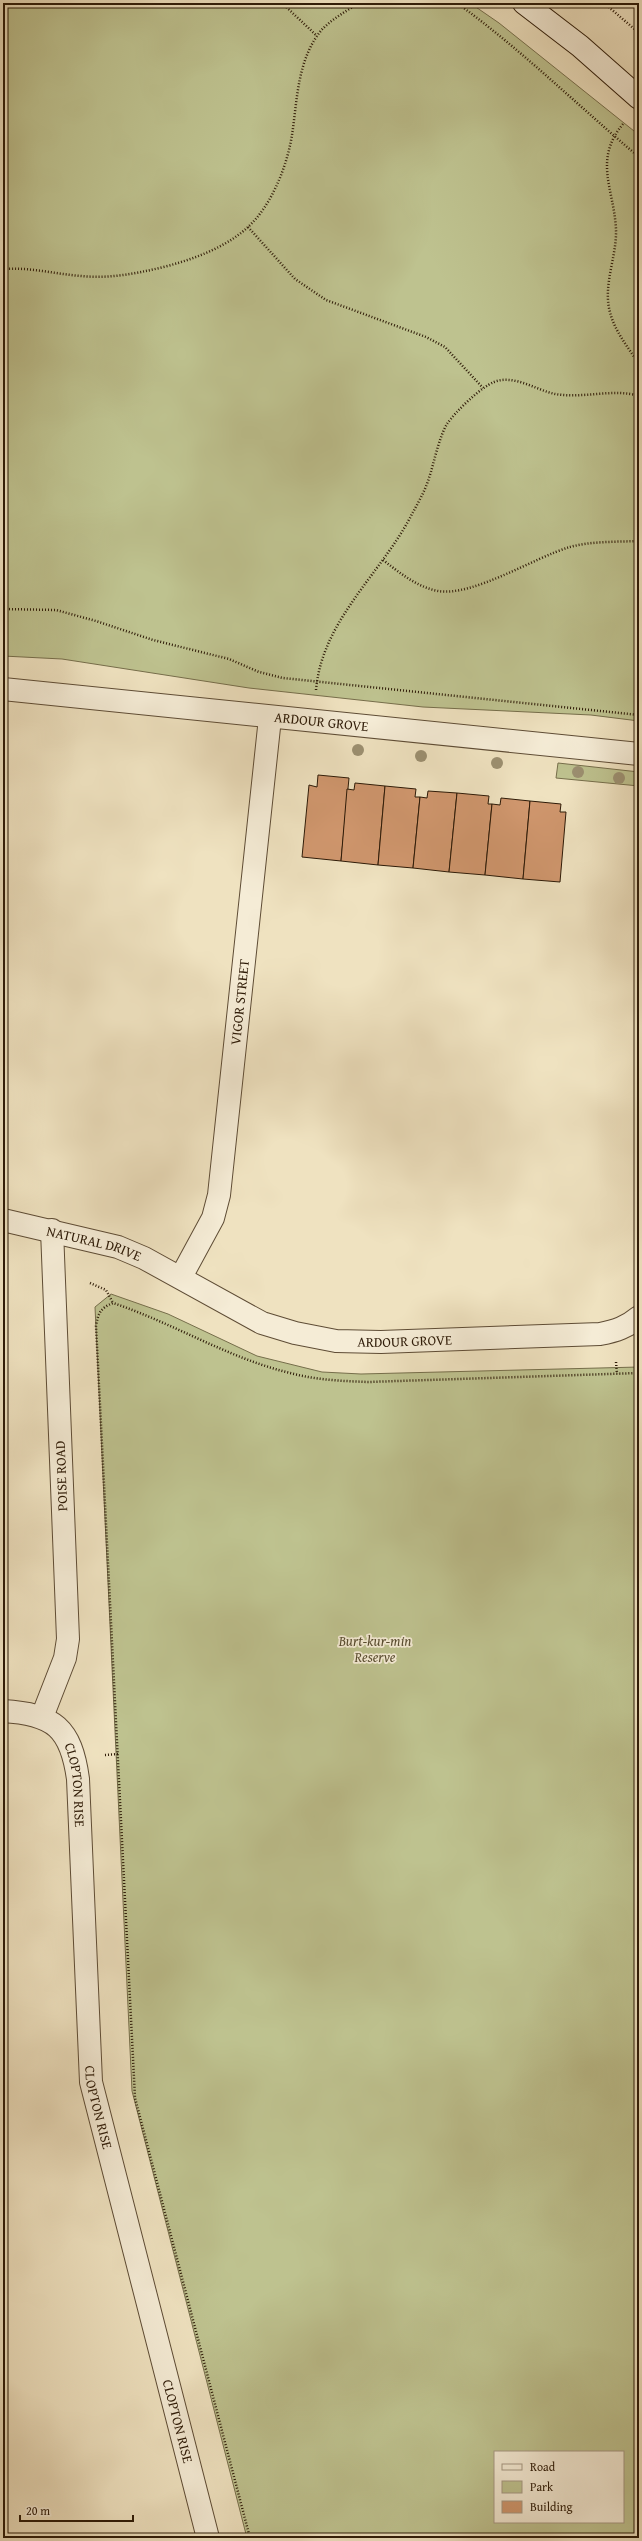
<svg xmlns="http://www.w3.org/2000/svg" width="642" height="2541" viewBox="0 0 642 2541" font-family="'Gentium Book Plus',serif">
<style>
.green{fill:#bec28f;stroke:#766e4b;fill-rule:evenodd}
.building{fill:#cf966d;stroke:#2d1a07}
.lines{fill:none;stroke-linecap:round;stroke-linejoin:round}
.street-casing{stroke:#5e4c35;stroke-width:24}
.secondary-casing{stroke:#2d1a07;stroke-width:24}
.path{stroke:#2d1a07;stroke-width:2.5;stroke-dasharray:1 2;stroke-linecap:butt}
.street{stroke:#f5ecd6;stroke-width:22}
.secondary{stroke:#f5ecd6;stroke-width:22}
.tree{fill:#9c9071}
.labels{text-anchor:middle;stroke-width:3.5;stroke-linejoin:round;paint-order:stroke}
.street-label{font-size:14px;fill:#2d1a07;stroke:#f5ecd6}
.park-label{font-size:14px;font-style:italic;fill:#584c30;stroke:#f5ecd6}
</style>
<rect width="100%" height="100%" fill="#efe2c0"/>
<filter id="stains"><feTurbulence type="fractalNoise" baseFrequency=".005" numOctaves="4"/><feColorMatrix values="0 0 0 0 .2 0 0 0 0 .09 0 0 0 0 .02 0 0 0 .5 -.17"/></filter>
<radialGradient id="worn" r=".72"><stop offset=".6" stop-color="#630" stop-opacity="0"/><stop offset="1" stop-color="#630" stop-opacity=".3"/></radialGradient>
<g class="green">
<path d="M 3,3 L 470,3 L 499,23 L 639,135 L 639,721 L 591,715 L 423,707 L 249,688 L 62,659 L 3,656 Z"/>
<path d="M 558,763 L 639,772 L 639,786 L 556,778 Z"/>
<path d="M 111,1294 L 168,1314 L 257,1356 L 322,1372 L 361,1374 L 639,1367 L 639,2538 L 247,2538 L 132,2091 L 95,1307 ZM 495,2452 L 623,2452 L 623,2522 L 495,2522 Z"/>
</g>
<g class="building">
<path d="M 318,775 L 349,778 L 341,861 L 302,857 L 309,785 L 317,787 Z"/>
<path d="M 355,783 L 385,786 L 378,865 L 341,861 L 347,789 L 354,790 Z"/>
<path d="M 385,786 L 416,789 L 415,797 L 420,797 L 413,868 L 378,865 Z"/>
<path d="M 428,791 L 457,793 L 449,872 L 413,868 L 420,797 L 427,798 Z"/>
<path d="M 457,793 L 489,796 L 488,804 L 492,804 L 485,875 L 449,872 Z"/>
<path d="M 501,798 L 530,801 L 523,879 L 485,875 L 492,804 L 500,805 Z"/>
<path d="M 530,801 L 561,804 L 560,812 L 566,812 L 560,882 L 523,879 Z"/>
</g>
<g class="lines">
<defs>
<g id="street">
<path id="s1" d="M 3,689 L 639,754"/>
<path id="s2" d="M 3,1220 L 118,1247 L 144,1258 L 262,1323 L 295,1333 L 336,1341 L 381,1342 L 600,1334 C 616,1331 627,1327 639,1317"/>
<path id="s3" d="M 181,1277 L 213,1218 L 219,1195 L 270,718"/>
<path id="s4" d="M 3,1711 C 54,1714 71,1728 78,1779 L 91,2082 L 208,2538"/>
<path d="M 42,1717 L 65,1658 L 68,1639 L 52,1230"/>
</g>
<path id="secondary" d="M 524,3 L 580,46 L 639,98"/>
</defs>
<use href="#street" class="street-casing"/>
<use href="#secondary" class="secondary-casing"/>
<g class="path">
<path d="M 282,3 L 317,36"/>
<path d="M 457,3 C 522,50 578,106 639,157"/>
<path d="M 604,3 L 639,33"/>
<path d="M 623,124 C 593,160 614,189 616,229 C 617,255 604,282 609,308 C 613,329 627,346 639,364"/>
<path d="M 248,227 L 295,279 L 326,300 L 426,337 L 445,347 L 483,388"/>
<path d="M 3,269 C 30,267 55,274 81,276 C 101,278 121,276 141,272 C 177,265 221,252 248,227 C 272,205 287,166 292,135 C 297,103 297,65 317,36 C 326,22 345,12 359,3"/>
<path d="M 383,560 C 400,573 417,587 438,591 C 473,597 535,557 570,547 C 592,541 616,542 639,541"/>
<path d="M 3,609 L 56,610 L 96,621 L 153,640 L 229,659 L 259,672 L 283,678 L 639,715"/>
<path d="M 316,690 C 322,620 382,573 412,514 C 418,503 425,491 429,478 C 434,463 439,437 447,424 C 455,412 481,387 494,382 C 514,374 536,390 555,394 C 583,399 614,388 639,396"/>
<path d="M 90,1283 L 106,1290 L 113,1303"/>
<path d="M 616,1362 L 617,1374"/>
<path d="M 105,1755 L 118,1754"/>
<path d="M 250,2538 L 135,2098 L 96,1326 C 98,1314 100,1308 113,1303 C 173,1323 228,1358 290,1373 C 316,1380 342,1381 368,1382 L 639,1373"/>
</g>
<use href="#street" class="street"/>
<use href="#secondary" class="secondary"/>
</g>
<g class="tree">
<circle cx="358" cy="750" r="6"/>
<circle cx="421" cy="756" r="6"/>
<circle cx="497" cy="763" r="6"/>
<circle cx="578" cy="772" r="6"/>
<circle cx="619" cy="778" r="6"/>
</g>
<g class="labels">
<g class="street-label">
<text dy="5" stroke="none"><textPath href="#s1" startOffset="320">ARDOUR GROVE</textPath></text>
<text dy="5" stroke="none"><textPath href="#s3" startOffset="285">VIGOR STREET</textPath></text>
<text dy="5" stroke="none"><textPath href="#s2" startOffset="94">NATURAL DRIVE</textPath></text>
<text dy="5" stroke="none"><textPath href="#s2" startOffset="426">ARDOUR GROVE</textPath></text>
<text transform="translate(61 1476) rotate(-92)" y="5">POISE ROAD</text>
<text dy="5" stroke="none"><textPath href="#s4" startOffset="120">CLOPTON RISE</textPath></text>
<text dy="5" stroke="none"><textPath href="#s4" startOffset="444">CLOPTON RISE</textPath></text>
<text dy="5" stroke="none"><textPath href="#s4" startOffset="768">CLOPTON RISE</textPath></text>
</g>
<g class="park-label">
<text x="375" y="1646">Burt-kur-min<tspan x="375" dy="16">Reserve</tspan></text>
</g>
</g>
<rect width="642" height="2541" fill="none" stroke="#efe2c0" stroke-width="16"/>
<rect x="4" y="4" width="634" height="2533" fill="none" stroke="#2d1a07" stroke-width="2"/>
<rect x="8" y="8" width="626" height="2525" fill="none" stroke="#2d1a07"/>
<rect x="494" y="2451" width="130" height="72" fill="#f5ecd6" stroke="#a59883"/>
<rect x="502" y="2464" width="20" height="6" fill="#f5ecd6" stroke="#a59883"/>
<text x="530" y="2471" font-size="12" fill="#2d1a07">Road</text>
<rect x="502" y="2481" width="20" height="12" fill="#bec28f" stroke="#a59883"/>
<text x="530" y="2491" font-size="12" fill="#2d1a07">Park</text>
<rect x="502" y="2501" width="20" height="12" fill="#cf966d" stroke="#a59883"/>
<text x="530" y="2511" font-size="12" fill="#2d1a07">Building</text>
<path d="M20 2515v6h113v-6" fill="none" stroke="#2d1a07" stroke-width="2"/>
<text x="26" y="2515" font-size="12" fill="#2d1a07" stroke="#f5ecd6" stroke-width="3" paint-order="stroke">20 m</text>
<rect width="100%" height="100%" filter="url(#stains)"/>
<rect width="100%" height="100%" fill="url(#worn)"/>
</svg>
